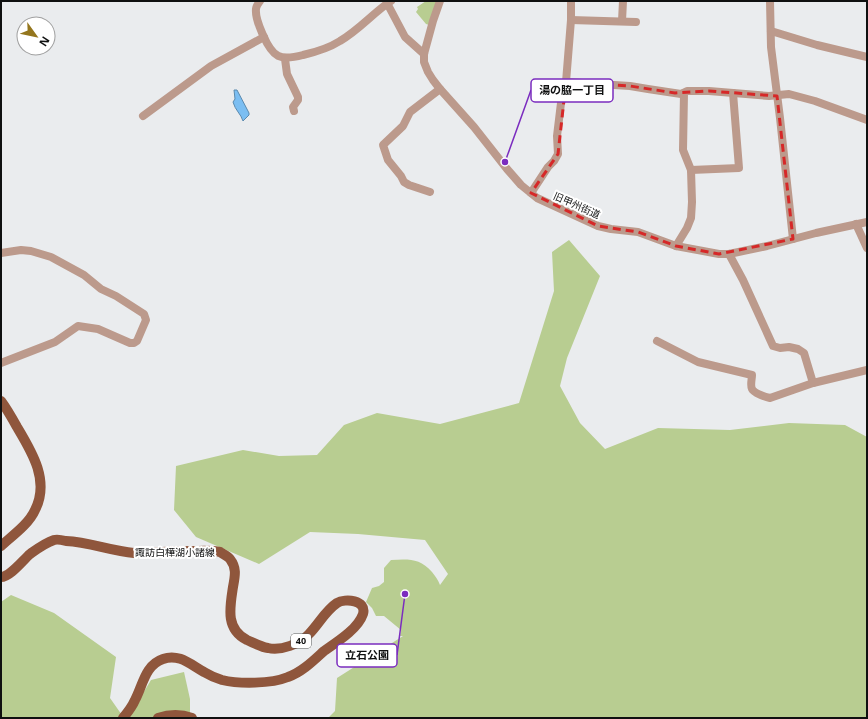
<svg xmlns="http://www.w3.org/2000/svg" width="868" height="719" viewBox="0 0 868 719" font-family="'Open Sans','Noto Sans JP',sans-serif">
<style>
.green{fill:#b8cd91}
.water{fill:#7bbef2;stroke:#5b8aae}
.lines{fill:none;stroke-linecap:round;stroke-linejoin:round}
.minor{stroke:#bc9a8c;stroke-width:8}
.major{stroke:#8f563c;stroke-width:10}
.marked{fill:none;stroke:#d62828;stroke-width:3;stroke-dasharray:8 5;stroke-linejoin:round}
.labels{text-anchor:middle;stroke-width:4;stroke-linejoin:round;paint-order:stroke}
.shield{fill:#fff;stroke:#575858;stroke-width:1}
.shield-label{font-size:9px;font-weight:bold;fill:#0f1010}
.street-label{font-size:10px;fill:#0f1010;stroke:#fff}
.leader{fill:none;stroke:#7b2cbf;stroke-width:1.5}
.callout-dot{fill:#7b2cbf;stroke:#fff;stroke-width:1.5}
.callout{fill:#fff;stroke:#7b2cbf;stroke-width:1.5}
.callout-label{font-size:11px;text-anchor:middle;font-weight:bold;fill:#0f1010}
</style>
<rect width="100%" height="100%" fill="#eaecee"/>
<g class="green">
<path d="M 426,1 L 437,1 L 429,25 L 426,24 L 416,12 L 418,9 L 417,7 Z"/>
<path d="M 569,240 L 600,276 L 567,358 L 560,386 L 580,423 L 605,449 L 658,428 L 730,430 L 789,423 L 845,425 L 867,437 L 867,718 L 328,718 L 335,711 L 337,678 L 403,636 L 400,636 L 401,630 L 384,616 L 376,616 L 372,608 L 366,602 L 372,588 L 379,586 L 384,582 L 384,568 L 391,560 C 408,559 420,558 432,572 C 436,577 438,580 440,585 L 448,574 L 425,540 L 358,534 L 310,532 L 259,564 L 196,537 L 174,510 L 176,466 L 243,450 L 279,456 L 317,455 L 344,425 L 377,413 L 440,424 L 519,403 L 554,291 L 552,252 Z"/>
<path d="M 11,595 L 54,613 L 116,657 L 110,698 L 124,718 L 1,718 L 1,602 Z"/>
<path d="M 184,672 L 190,699 L 190,718 L 128,718 L 151,680 Z"/>
</g>
<path class="water" d="M 234,90 L 237,90 L 249,113 L 249,115 L 243,121 C 241,114 235,110 233,102 L 235,99 Z"/>
<g class="lines">
<g class="minor">
<path d="M 260,1 C 258,4 256,6 256,9 C 255,18 260,28 263,35 C 273,58 280,61 303,55 C 316,52 329,48 340,41 C 359,30 373,13 391,1"/>
<path d="M 440,1 L 433,21 L 424,54 L 424,62 L 428,72 L 433,80 L 440,89 L 474,127 L 507,169 L 521,185 L 537,198 L 598,226 L 611,229 L 638,232 L 676,246 L 719,254 L 729,254 L 767,246 L 816,233 L 867,222"/>
<path d="M 770,1 L 771,47 L 780,118 L 793,239"/>
<path d="M 387,3 L 405,37 L 424,54"/>
<path d="M 571,20 L 636,22"/>
<path d="M 622,21 L 623,1"/>
<path d="M 771,31 L 817,45 L 867,57"/>
<path d="M 285,59 L 287,74 L 298,97 L 298,100 L 293,107 L 294,111"/>
<path d="M 566,82 L 630,86 L 648,89 L 681,94 L 687,91 L 709,91 L 769,96 L 789,94 L 815,101 L 867,120"/>
<path d="M 143,116 L 211,66 L 264,37"/>
<path d="M 691,170 L 739,168 L 733,93"/>
<path d="M 430,192 L 409,185 L 404,182 L 401,176 L 388,160 L 383,145 L 403,126 L 410,112 L 440,89"/>
<path d="M 531,193 L 548,167 L 554,161 L 558,154 L 557,136 L 561,103 L 566,82 L 571,20 L 571,1"/>
<path d="M 856,224 L 867,248"/>
<path d="M 676,246 L 687,228 L 691,218 L 692,202 L 691,170 L 683,150 L 684,93"/>
<path d="M 1,253 L 21,250 L 31,251 L 51,257 L 84,275 L 101,289 L 116,296 L 144,314 L 146,320 L 137,341 L 134,343 L 130,343 L 98,329 L 78,326 L 55,342 L 1,363"/>
<path d="M 729,254 L 743,280 L 773,346 L 780,348 L 789,347 L 798,349 L 804,353 L 813,383"/>
<path d="M 657,341 L 698,362 L 752,375 C 752,379 750,385 752,389 C 754,393 765,397 770,398 L 813,383 L 867,370"/>
</g>
<g class="major">
<path d="M 1,401 C 7,409 12,418 17,427 C 32,452 50,481 35,510 C 29,524 12,536 1,546"/>
<path d="M 1,577 C 10,577 23,560 30,554 C 37,549 45,543 54,540 C 57,539 62,540 66,541 C 89,542 111,551 134,553 C 153,553 172,551 191,551 C 201,551 211,550 220,552 C 223,554 228,556 230,559 C 237,568 235,576 233,587 C 230,607 225,629 247,640 C 254,643 261,647 268,648 C 281,651 300,644 309,634 C 319,624 325,611 337,603 C 345,598 367,600 363,614 C 358,629 337,642 324,651 C 313,661 302,672 288,677 C 271,684 239,684 222,680 C 215,678 209,675 204,672 C 191,665 179,653 163,659 C 145,665 143,685 135,700 C 132,707 128,712 123,718"/>
<path d="M 158,718 C 170,714 181,714 192,718"/>
</g>
</g>
<path class="marked" d="M 566,82 L 630,86 L 675,93 L 709,91 L 777,96 L 793,239 L 719,254 L 676,246 L 638,232 L 598,226 L 531,193 L 558,154 Z"/>
<g class="labels">
<rect class="shield" x="291" y="634" width="20" height="14" rx="3"/>
<g class="shield-label">
<text x="301" y="644">40</text>
</g>
<g class="street-label">
<text transform="translate(577 205) rotate(24)" y="4">旧甲州街道</text>
<text x="175" y="556">諏訪白樺湖小諸線</text>
</g>
</g>
<path class="leader" d="M505 162L531 90M405 594L397 655"/>
<g class="callout-dot">
<circle cx="505" cy="162" r="4"/>
<circle cx="405" cy="594" r="4"/>
</g>
<g class="callout">
<rect x="531" y="79" width="82" height="23" rx="4"/>
<rect x="337" y="644" width="60" height="23" rx="4"/>
</g>
<g class="callout-label">
<text x="572" y="94">湯の脇一丁目</text>
<text x="367" y="659">立石公園</text>
</g>
<rect width="868" height="719" fill="none" stroke="#0f1010" stroke-width="4"/>
<g transform="translate(36 36) rotate(123)"><circle r="19" fill="#ffffff" stroke="#9f9f9f"/>
<path d="M0-3L7 15L0 10L-7 15Z" fill="#94761d"/>
<text y="-6" font-size="11" font-weight="bold" text-anchor="middle" fill="#0f1010">N</text>
</g>
</svg>
